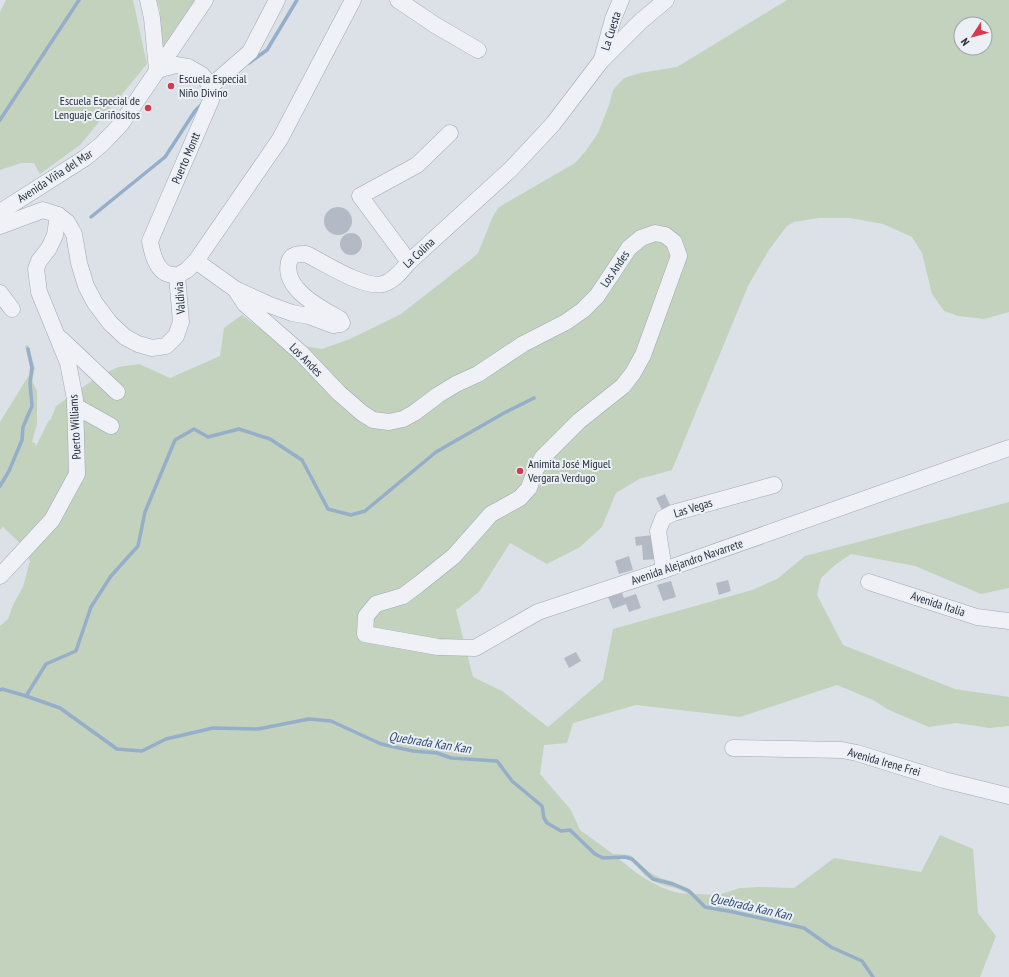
<svg xmlns="http://www.w3.org/2000/svg" width="1009" height="977" viewBox="0 0 1009 977" font-family="'PT Sans Narrow',sans-serif">
<style>
.green{fill:#c2d2bd;fill-rule:evenodd}
.lines{fill:none;stroke-linecap:round;stroke-linejoin:round}
.stream{stroke:#95aeca;stroke-width:3.5}
.building{fill:#b3bac5}
.minor-casing{stroke:#a1a8b2;stroke-width:17}
.minor{stroke:#eff1f6;stroke-width:16}
.poi-dot{fill:#d6384d;stroke:#ecf0f5;stroke-width:1.5}
.labels{text-anchor:middle;stroke-width:4;stroke-linejoin:round;paint-order:stroke}
.street-label{font-size:12px;fill:#252e3f;stroke:#ecf0f5}
.poi-label{font-size:12px;fill:#252e3f;stroke:#ecf0f5;text-anchor:start}
.water-label{font-size:13px;font-style:italic;fill:#2d4c75;stroke:#ecf0f5}
</style>
<rect width="100%" height="100%" fill="#dce1e8"/>
<g class="green">
<path d="M 6,0 L 133,0 L 147,64 L 80,145 L 40,174 L 34,163 L 21,163 L 0,170 L 0,12 Z"/>
<path d="M 157,0 L 194,0 L 197,3 L 160,53 L 160,10 Z"/>
<path d="M 787,0 L 1009,0 L 1009,312 L 984,319 L 958,316 L 944,311 L 932,294 L 922,253 L 912,237 L 883,224 L 850,218 L 819,218 L 794,222 L 787,226 L 769,250 L 748,286 L 672,470 L 639,479 L 616,493 L 602,527 L 580,547 L 547,564 L 510,543 L 479,592 L 456,610 L 473,677 L 502,691 L 548,727 L 603,680 L 613,629 L 752,590 L 777,579 L 805,556 L 1009,502 L 1009,588 L 981,594 L 915,566 L 851,554 L 835,565 L 821,578 L 817,595 L 843,645 L 955,689 L 1009,697 L 1009,726 L 990,728 L 956,723 L 929,727 L 889,710 L 873,700 L 837,685 L 740,717 L 636,705 L 573,723 L 567,743 L 544,745 L 540,774 L 571,810 L 580,830 L 613,854 L 630,855 L 649,872 L 660,878 L 671,881 L 688,888 L 695,894 L 718,895 L 740,888 L 759,887 L 794,888 L 834,858 L 921,872 L 940,835 L 973,849 L 978,913 L 996,936 L 980,977 L 0,977 L 0,626 L 8,619 L 13,605 L 23,587 L 30,561 L 23,546 L 4,528 L 4,526 L 0,530 L 0,422 L 29,375 L 30,367 L 25,346 L 28,345 L 35,368 L 32,380 L 37,391 L 37,424 L 32,442 L 35,443 L 36,446 L 48,422 L 51,419 L 56,406 L 96,378 L 118,367 L 139,364 L 170,378 L 220,356 L 224,328 L 242,315 L 281,344 L 287,343 L 322,349 L 350,339 L 401,314 L 474,257 L 478,253 L 493,216 L 499,207 L 575,163 L 585,152 L 598,133 L 609,105 L 613,90 L 624,78 L 640,73 L 677,67 ZM 961,24 L 985,24 L 985,48 L 961,48 ZM 618,858 C 634,856 639,873 651,880 C 662,887 677,886 688,894 C 664,893 636,874 618,858 Z"/>
</g>
<g class="lines">
<g class="stream">
<path d="M 249,63 L 267,50 L 297,0"/>
<path d="M 0,120 L 79,0"/>
<path d="M 91,217 L 165,157 L 195,111 L 202,104"/>
<path d="M 0,486 L 9,471 L 22,440 L 23,427 L 32,406 L 30,383 L 32,368 L 28,349"/>
<path d="M 0,690 L 2,689 L 26,696 L 60,708 L 117,749 L 142,751 L 166,739 L 213,728 L 258,729 L 309,719 L 331,721 L 381,744 L 413,751 L 437,753 L 451,758 L 497,761 L 512,781 L 542,806 L 544,818 L 547,823 L 561,831 L 570,830 L 595,854 L 603,858 L 625,857 L 632,859 L 653,879 L 673,884 L 689,891 L 705,907 L 733,912 L 804,928 L 831,947 L 862,961 L 873,977"/>
<path d="M 26,696 L 46,664 L 76,651 L 91,607 L 111,576 L 138,546 L 145,512 L 175,440 L 194,429 L 208,437 L 239,429 L 270,439 L 302,460 L 328,509 L 351,515 L 365,511 L 436,452 L 504,413 L 534,398"/>
</g>
</g>
<g class="building">
<circle cx="338" cy="221" r="14"/>
<circle cx="351" cy="244" r="11"/>
<path d="M 665,494 L 671,507 L 662,510 L 656,498 Z"/>
<path d="M 654,535 L 656,559 L 643,560 L 642,545 L 636,546 L 635,537 Z"/>
<path d="M 629,556 L 633,570 L 619,574 L 615,561 Z"/>
<path d="M 728,580 L 731,591 L 719,595 L 716,583 Z"/>
<path d="M 671,581 L 676,597 L 663,601 L 657,585 Z"/>
<path d="M 622,593 L 624,598 L 636,594 L 641,608 L 629,612 L 626,604 L 613,609 L 608,597 Z"/>
<path d="M 576,652 L 581,661 L 569,668 L 564,658 Z"/>
</g>
<g class="lines">
<defs>
<g id="minor">
<path d="M 148,0 L 152,18 L 157,70 L 176,65 L 188,67 L 202,75 L 211,86 L 211,100 L 150,241 C 152,253 156,270 168,274 C 171,275 175,275 177,276"/>
<path d="M 398,0 L 435,25 L 478,50"/>
<path d="M 602,59 L 613,19 L 621,0"/>
<path d="M 211,86 L 250,52 L 277,0"/>
<path d="M 0,212 L 85,158 L 102,144 L 121,124 L 205,0"/>
<path d="M 0,226 L 43,210 L 58,215 L 67,222 L 74,234 L 79,263 L 86,286 L 95,303 L 110,323 L 125,337 L 138,344 L 152,348 L 166,346 L 176,336 L 181,322 L 177,276"/>
<path d="M 196,261 L 235,289 L 245,304 L 301,353 L 339,393 L 362,413 L 373,420 L 389,422 L 403,419 L 414,413 L 438,395 L 456,384 L 478,374 L 523,344 L 566,322 L 583,310 L 597,296 L 629,248 L 641,238 L 655,233 L 665,235 L 674,242 L 679,256 L 643,355 L 633,373 L 623,386 L 579,421 L 542,458 L 535,471 L 529,488 L 520,498 L 491,514 L 454,556 L 419,584 L 403,596 L 376,604 L 366,616 L 365,634 L 438,647 L 475,648 L 538,612 L 664,570 L 1009,448"/>
<path d="M 409,262 L 360,196 L 417,165 L 450,133"/>
<path d="M 177,276 L 187,270 L 196,261 L 280,139 L 353,0"/>
<path d="M 237,290 L 270,305 L 292,313 L 309,316 L 333,325 L 340,324 L 342,323 L 340,319 C 322,309 282,289 289,262 C 291,254 298,254 306,254 C 325,263 364,289 383,284 C 394,281 402,270 409,262 L 511,169 L 553,124 L 601,61 L 641,21 L 666,0"/>
<path d="M 0,293 L 12,309"/>
<path d="M 61,339 L 117,392"/>
<path d="M 75,406 L 111,426"/>
<path d="M 664,570 L 658,531 L 663,518 L 673,513 L 774,485"/>
<path d="M 0,576 L 52,520 L 77,474 L 75,399 L 68,363 L 39,292 L 36,269 L 39,261 L 49,248 L 55,235 L 58,215"/>
<path d="M 869,582 L 977,617 L 1009,621"/>
<path d="M 733,748 L 842,750 L 857,753 L 944,780 L 1009,796"/>
</g>
</defs>
<use href="#minor" class="minor-casing"/>
<use href="#minor" class="minor"/>
</g>
<g class="poi-dot">
<circle cx="171" cy="86" r="4"/>
<circle cx="148" cy="108" r="4"/>
<circle cx="520" cy="471" r="4"/>
</g>
<g class="labels">
<g class="street-label">
<text transform="translate(611 31) rotate(-72)" y="4">La Cuesta</text>
<text transform="translate(186 158) rotate(-67)" y="4">Puerto Montt</text>
<text transform="translate(55 176) rotate(-33)" y="4">Avenida Viña del Mar</text>
<text transform="translate(419 253) rotate(-43)" y="4">La Colina</text>
<text transform="translate(615 269) rotate(-56)" y="4">Los Andes</text>
<text transform="translate(180 298) rotate(-94)" y="4">Valdivia</text>
<text transform="translate(306 360) rotate(45)" y="4">Los Andes</text>
<text transform="translate(75 427) rotate(-93)" y="4">Puerto Williams</text>
<text transform="translate(693 508) rotate(-17)" y="4">Las Vegas</text>
<text transform="translate(687 562) rotate(-19)" y="4">Avenida Alejandro Navarrete</text>
<text transform="translate(938 604) rotate(18)" y="4">Avenida Italia</text>
<text transform="translate(884 762) rotate(16)" y="4">Avenida Irene Frei</text>
</g>
<g class="poi-label">
<text x="179" y="83">Escuela Especial<tspan x="179" dy="14">Niño Divino</tspan></text>
<text x="140" y="105" text-anchor="end">Escuela Especial de<tspan x="140" dy="14">Lenguaje Cariñositos</tspan></text>
<text x="528" y="468">Animita José Miguel<tspan x="528" dy="14">Vergara Verdugo</tspan></text>
</g>
<g class="water-label">
<text transform="translate(430 742) rotate(9)" y="5">Quebrada Kan Kan</text>
<text transform="translate(751 906) rotate(13)" y="5">Quebrada Kan Kan</text>
</g>
</g>
<g transform="translate(973 36) rotate(234)"><circle r="19" fill="#ecf0f5" stroke="#9ca2ac"/>
<path d="M0-3L7 15L0 10L-7 15Z" fill="#d6384d"/>
<text y="-6" font-size="11" font-weight="bold" text-anchor="middle" fill="#252e3f">N</text>
</g>
</svg>
